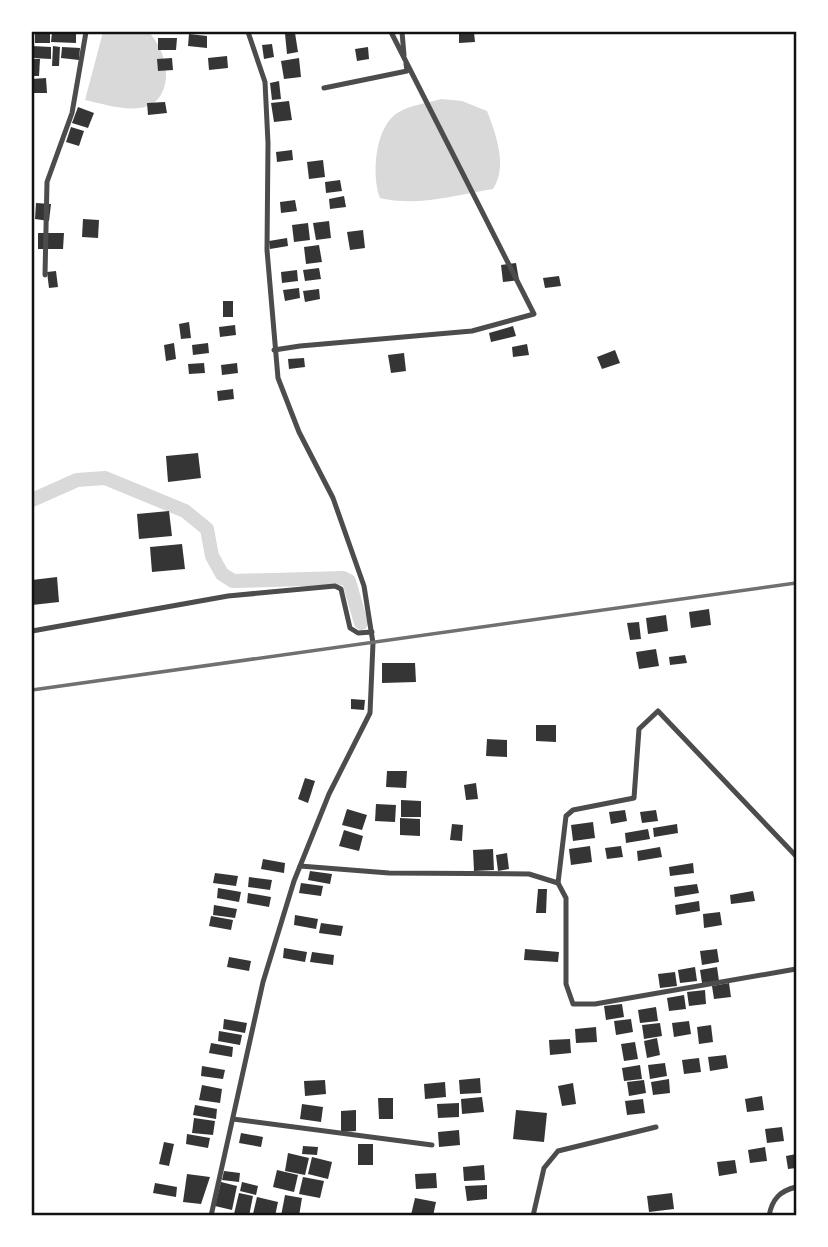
<svg xmlns="http://www.w3.org/2000/svg" width="828" height="1247" viewBox="0 0 828 1247" font-family="'Archivo Narrow',sans-serif">
<style>
.water{fill:#d9d9d9}
.lines{fill:none;stroke-linecap:round;stroke-linejoin:round}
.canal{stroke:#d9d9d9;stroke-width:14}
.building{fill:#353535}
.minor{stroke:#4c4c4c;stroke-width:5}
.rail{stroke:#707070;stroke-width:3.5}
.neatline{fill:none;stroke:#111;stroke-width:2.5}
</style>
<rect width="100%" height="100%" fill="#fff"/>
<g class="water">
<path d="M 103,32 L 149,32 C 160,45 167,61 166,77 C 162,123 116,107 85,100 Z"/>
<path d="M 441,99 L 462,101 L 487,111 C 496,134 508,167 493,189 C 457,195 416,207 380,198 C 371,175 375,125 399,112 C 411,105 428,103 441,99 Z"/>
</g>
<g class="lines">
<path class="canal" d="M 32,500 L 77,480 L 105,478 L 185,511 L 207,529 L 212,556 L 222,574 L 233,581 L 343,578 L 349,581 L 361,623"/>
</g>
<g class="building">
<path d="M 52,32 L 76,32 L 76,43 L 51,42 Z"/>
<path d="M 459,32 L 474,32 L 475,42 L 459,43 Z"/>
<rect x="35" y="33" width="15" height="10"/>
<path d="M 295,33 L 298,52 L 287,54 L 285,34 Z"/>
<path d="M 189,34 L 207,36 L 207,48 L 188,46 Z"/>
<path d="M 158,38 L 177,38 L 176,50 L 158,50 Z"/>
<path d="M 272,44 L 274,57 L 264,59 L 262,45 Z"/>
<path d="M 32,46 L 51,47 L 51,59 L 32,58 Z"/>
<path d="M 53,46 L 60,47 L 59,66 L 52,66 Z"/>
<path d="M 62,47 L 80,48 L 79,60 L 61,58 Z"/>
<path d="M 368,47 L 369,59 L 357,61 L 355,49 Z"/>
<path d="M 227,56 L 228,68 L 209,70 L 208,58 Z"/>
<path d="M 172,58 L 173,70 L 158,71 L 157,59 Z"/>
<path d="M 299,58 L 301,77 L 284,79 L 281,61 Z"/>
<path d="M 32,59 L 40,59 L 39,76 L 32,76 Z"/>
<path d="M 46,78 L 47,93 L 32,93 L 32,79 Z"/>
<path d="M 279,81 L 281,99 L 272,100 L 270,83 Z"/>
<path d="M 289,101 L 292,120 L 274,122 L 271,103 Z"/>
<path d="M 165,102 L 167,113 L 148,115 L 147,103 Z"/>
<path d="M 78,107 L 94,113 L 88,128 L 72,123 Z"/>
<path d="M 71,127 L 84,131 L 79,146 L 66,142 Z"/>
<path d="M 292,150 L 293,160 L 277,162 L 276,152 Z"/>
<path d="M 323,160 L 325,177 L 309,179 L 307,162 Z"/>
<path d="M 340,180 L 342,191 L 326,193 L 325,182 Z"/>
<path d="M 344,196 L 346,207 L 330,209 L 329,199 Z"/>
<path d="M 295,200 L 297,211 L 281,213 L 280,202 Z"/>
<path d="M 36,203 L 51,204 L 49,221 L 35,219 Z"/>
<path d="M 83,219 L 99,220 L 98,238 L 82,237 Z"/>
<path d="M 329,221 L 331,238 L 316,240 L 313,223 Z"/>
<path d="M 308,223 L 310,240 L 294,242 L 292,225 Z"/>
<path d="M 363,230 L 365,248 L 350,250 L 347,232 Z"/>
<path d="M 38,233 L 64,233 L 63,249 L 38,249 Z"/>
<path d="M 287,238 L 288,246 L 270,249 L 269,241 Z"/>
<path d="M 319,245 L 322,262 L 306,264 L 304,247 Z"/>
<path d="M 516,263 L 519,280 L 503,282 L 501,265 Z"/>
<path d="M 319,268 L 321,279 L 305,281 L 303,270 Z"/>
<path d="M 297,270 L 298,281 L 282,283 L 281,272 Z"/>
<path d="M 56,271 L 58,287 L 49,288 L 47,272 Z"/>
<path d="M 559,276 L 561,286 L 545,288 L 543,278 Z"/>
<path d="M 299,288 L 300,298 L 285,301 L 283,290 Z"/>
<path d="M 319,289 L 320,299 L 305,302 L 303,291 Z"/>
<rect x="223" y="301" width="10" height="16"/>
<path d="M 189,322 L 191,338 L 181,339 L 179,324 Z"/>
<path d="M 235,325 L 236,335 L 220,337 L 219,327 Z"/>
<path d="M 513,326 L 516,336 L 491,342 L 489,333 Z"/>
<path d="M 174,343 L 176,359 L 166,361 L 164,345 Z"/>
<path d="M 208,343 L 209,353 L 193,355 L 192,345 Z"/>
<path d="M 527,344 L 529,355 L 513,357 L 512,347 Z"/>
<path d="M 615,350 L 620,363 L 602,369 L 597,357 Z"/>
<path d="M 404,353 L 406,371 L 391,373 L 388,355 Z"/>
<path d="M 304,358 L 305,367 L 289,369 L 288,359 Z"/>
<path d="M 204,363 L 205,373 L 189,374 L 188,364 Z"/>
<path d="M 237,363 L 238,373 L 222,375 L 221,365 Z"/>
<path d="M 233,389 L 234,399 L 218,401 L 217,391 Z"/>
<path d="M 198,453 L 201,478 L 168,482 L 166,456 Z"/>
<path d="M 169,511 L 172,536 L 139,539 L 137,514 Z"/>
<path d="M 182,544 L 185,569 L 152,572 L 150,547 Z"/>
<path d="M 57,577 L 59,602 L 32,605 L 32,580 Z"/>
<path d="M 709,609 L 711,625 L 691,628 L 689,612 Z"/>
<path d="M 666,615 L 668,631 L 648,634 L 646,618 Z"/>
<path d="M 639,622 L 641,639 L 630,640 L 627,623 Z"/>
<path d="M 656,649 L 659,666 L 639,669 L 636,652 Z"/>
<path d="M 685,655 L 687,663 L 670,665 L 669,657 Z"/>
<path d="M 382,663 L 415,663 L 416,682 L 382,683 Z"/>
<path d="M 351,699 L 365,700 L 364,710 L 351,709 Z"/>
<path d="M 536,725 L 556,725 L 556,742 L 536,741 Z"/>
<path d="M 487,739 L 507,740 L 507,757 L 486,756 Z"/>
<path d="M 387,771 L 407,771 L 406,788 L 386,787 Z"/>
<path d="M 305,778 L 315,781 L 308,803 L 298,799 Z"/>
<path d="M 476,783 L 478,799 L 466,800 L 464,785 Z"/>
<path d="M 401,800 L 421,801 L 421,817 L 401,817 Z"/>
<path d="M 376,804 L 396,805 L 395,822 L 375,821 Z"/>
<path d="M 347,809 L 367,815 L 362,830 L 342,825 Z"/>
<path d="M 625,810 L 627,821 L 611,824 L 609,812 Z"/>
<path d="M 656,810 L 658,821 L 642,823 L 640,812 Z"/>
<path d="M 400,818 L 420,819 L 420,836 L 400,835 Z"/>
<path d="M 593,822 L 595,838 L 573,841 L 571,825 Z"/>
<path d="M 452,824 L 463,825 L 462,841 L 450,840 Z"/>
<path d="M 677,824 L 678,833 L 654,837 L 653,828 Z"/>
<path d="M 648,829 L 650,839 L 626,843 L 625,833 Z"/>
<path d="M 344,830 L 363,836 L 359,851 L 339,846 Z"/>
<path d="M 590,846 L 592,862 L 571,865 L 569,849 Z"/>
<path d="M 621,846 L 623,857 L 607,859 L 605,848 Z"/>
<path d="M 660,847 L 662,857 L 638,861 L 637,851 Z"/>
<path d="M 493,849 L 494,870 L 474,871 L 473,850 Z"/>
<path d="M 507,853 L 509,869 L 498,871 L 496,855 Z"/>
<path d="M 263,859 L 285,863 L 284,873 L 261,869 Z"/>
<path d="M 693,863 L 694,873 L 670,876 L 669,867 Z"/>
<path d="M 310,871 L 332,874 L 330,884 L 308,880 Z"/>
<path d="M 215,873 L 238,876 L 236,886 L 213,883 Z"/>
<path d="M 249,877 L 272,880 L 270,890 L 248,887 Z"/>
<path d="M 301,883 L 323,886 L 321,896 L 299,893 Z"/>
<path d="M 697,884 L 699,893 L 675,897 L 674,887 Z"/>
<path d="M 218,888 L 241,892 L 239,902 L 217,898 Z"/>
<path d="M 538,889 L 547,889 L 546,913 L 536,913 Z"/>
<path d="M 753,891 L 755,901 L 731,904 L 730,895 Z"/>
<path d="M 248,893 L 271,897 L 269,907 L 247,903 Z"/>
<path d="M 699,901 L 700,911 L 676,915 L 675,905 Z"/>
<path d="M 214,905 L 237,909 L 235,918 L 213,915 Z"/>
<path d="M 720,912 L 722,925 L 704,928 L 703,914 Z"/>
<path d="M 295,915 L 318,919 L 316,929 L 294,925 Z"/>
<path d="M 211,916 L 233,920 L 231,930 L 209,926 Z"/>
<path d="M 321,923 L 343,926 L 341,936 L 319,933 Z"/>
<path d="M 284,948 L 307,952 L 305,962 L 283,958 Z"/>
<path d="M 525,949 L 559,952 L 558,962 L 524,960 Z"/>
<path d="M 717,949 L 719,962 L 702,965 L 700,951 Z"/>
<path d="M 312,952 L 334,955 L 333,965 L 310,962 Z"/>
<path d="M 229,957 L 251,961 L 249,971 L 227,967 Z"/>
<path d="M 695,967 L 697,981 L 680,983 L 678,970 Z"/>
<path d="M 717,967 L 719,981 L 702,983 L 700,970 Z"/>
<path d="M 675,972 L 677,986 L 660,988 L 658,974 Z"/>
<path d="M 729,983 L 731,997 L 714,999 L 712,986 Z"/>
<path d="M 705,990 L 706,1004 L 689,1006 L 687,992 Z"/>
<path d="M 684,995 L 686,1009 L 669,1011 L 667,998 Z"/>
<path d="M 622,1004 L 624,1017 L 606,1020 L 604,1006 Z"/>
<path d="M 656,1007 L 658,1021 L 640,1023 L 638,1010 Z"/>
<path d="M 224,1019 L 247,1023 L 245,1033 L 223,1029 Z"/>
<path d="M 631,1019 L 633,1032 L 616,1035 L 614,1021 Z"/>
<path d="M 689,1021 L 691,1034 L 674,1037 L 672,1023 Z"/>
<path d="M 660,1023 L 662,1036 L 644,1039 L 642,1025 Z"/>
<path d="M 711,1025 L 713,1042 L 699,1044 L 697,1027 Z"/>
<path d="M 596,1027 L 597,1042 L 576,1043 L 575,1029 Z"/>
<path d="M 219,1031 L 242,1035 L 240,1045 L 218,1041 Z"/>
<path d="M 657,1038 L 660,1055 L 647,1058 L 644,1041 Z"/>
<path d="M 570,1039 L 571,1053 L 550,1055 L 549,1040 Z"/>
<path d="M 635,1042 L 638,1059 L 624,1061 L 621,1044 Z"/>
<path d="M 211,1043 L 233,1047 L 232,1057 L 209,1053 Z"/>
<path d="M 726,1055 L 728,1068 L 710,1071 L 708,1057 Z"/>
<path d="M 699,1058 L 701,1072 L 684,1074 L 682,1060 Z"/>
<path d="M 665,1063 L 667,1076 L 650,1079 L 648,1065 Z"/>
<path d="M 640,1065 L 642,1079 L 624,1081 L 622,1068 Z"/>
<path d="M 202,1066 L 225,1070 L 223,1079 L 201,1076 Z"/>
<path d="M 480,1078 L 481,1093 L 460,1094 L 459,1080 Z"/>
<path d="M 669,1079 L 670,1093 L 653,1095 L 651,1082 Z"/>
<path d="M 325,1080 L 326,1094 L 305,1096 L 304,1081 Z"/>
<path d="M 644,1080 L 646,1093 L 629,1096 L 627,1082 Z"/>
<path d="M 445,1082 L 446,1097 L 425,1099 L 424,1084 Z"/>
<path d="M 573,1083 L 576,1104 L 562,1106 L 558,1086 Z"/>
<path d="M 202,1085 L 222,1089 L 220,1103 L 199,1100 Z"/>
<path d="M 762,1096 L 764,1110 L 747,1112 L 745,1099 Z"/>
<path d="M 482,1097 L 484,1112 L 462,1114 L 461,1099 Z"/>
<path d="M 378,1098 L 393,1098 L 393,1119 L 379,1119 Z"/>
<path d="M 643,1099 L 645,1113 L 627,1115 L 625,1101 Z"/>
<path d="M 459,1103 L 459,1117 L 438,1118 L 437,1104 Z"/>
<path d="M 302,1104 L 323,1107 L 321,1122 L 300,1119 Z"/>
<path d="M 195,1105 L 217,1109 L 216,1119 L 193,1115 Z"/>
<path d="M 356,1110 L 356,1131 L 341,1132 L 341,1111 Z"/>
<path d="M 516,1110 L 547,1113 L 544,1142 L 513,1139 Z"/>
<path d="M 194,1118 L 215,1121 L 213,1135 L 192,1133 Z"/>
<path d="M 782,1127 L 784,1141 L 767,1143 L 765,1129 Z"/>
<path d="M 459,1130 L 460,1145 L 439,1147 L 438,1132 Z"/>
<path d="M 241,1133 L 263,1137 L 261,1147 L 239,1143 Z"/>
<path d="M 187,1134 L 210,1138 L 208,1148 L 186,1144 Z"/>
<path d="M 164,1142 L 174,1144 L 169,1166 L 159,1164 Z"/>
<rect x="358" y="1144" width="15" height="21"/>
<path d="M 303,1146 L 318,1147 L 317,1155 L 302,1154 Z"/>
<path d="M 765,1147 L 767,1161 L 750,1163 L 748,1150 Z"/>
<path d="M 288,1153 L 309,1158 L 305,1175 L 285,1171 Z"/>
<path d="M 796,1154 L 796,1168 L 788,1169 L 786,1156 Z"/>
<path d="M 312,1157 L 332,1162 L 328,1179 L 308,1174 Z"/>
<path d="M 735,1160 L 737,1173 L 719,1176 L 717,1162 Z"/>
<path d="M 484,1165 L 485,1180 L 464,1181 L 463,1167 Z"/>
<path d="M 277,1170 L 298,1175 L 294,1192 L 273,1187 Z"/>
<path d="M 224,1171 L 240,1173 L 239,1182 L 222,1180 Z"/>
<path d="M 436,1173 L 437,1188 L 416,1189 L 415,1174 Z"/>
<path d="M 187,1174 L 210,1177 L 201,1204 L 183,1202 Z"/>
<path d="M 303,1177 L 324,1181 L 320,1198 L 299,1194 Z"/>
<path d="M 221,1182 L 237,1186 L 232,1210 L 215,1206 Z"/>
<path d="M 242,1182 L 258,1186 L 256,1195 L 240,1191 Z"/>
<path d="M 155,1183 L 177,1187 L 176,1197 L 153,1193 Z"/>
<path d="M 487,1185 L 487,1199 L 467,1201 L 465,1186 Z"/>
<path d="M 239,1193 L 253,1196 L 249,1216 L 234,1214 Z"/>
<path d="M 672,1193 L 674,1209 L 649,1212 L 647,1196 Z"/>
<path d="M 285,1195 L 302,1198 L 299,1216 L 281,1216 Z"/>
<path d="M 257,1197 L 278,1202 L 275,1216 L 253,1214 Z"/>
<path d="M 415,1198 L 436,1202 L 433,1216 L 411,1215 Z"/>
</g>
<g class="lines">
<g class="minor">
<path d="M 402,32 L 404,55"/>
<path d="M 324,88 L 407,71 L 406,64"/>
<path d="M 45,275 L 47,182 L 72,113 L 86,32"/>
<path d="M 274,350 L 300,346 L 472,331 L 534,314 L 391,32"/>
<path d="M 32,631 L 228,596 L 335,586 L 341,589 L 350,628 L 358,633 L 372,632"/>
<path d="M 300,866 L 389,873 L 529,874 L 558,883 L 566,898 L 566,984 L 573,1004 L 595,1004 L 796,969"/>
<path d="M 558,883 L 566,816 L 573,810 L 634,798 L 639,729 L 658,711 L 796,856"/>
<path d="M 233,1119 L 432,1145"/>
<path d="M 211,1216 L 263,982 L 294,881 L 329,794 L 370,713 L 373,643 L 364,586 L 333,498 L 299,432 L 278,378 L 267,250 L 268,143 L 265,82 L 248,32"/>
<path d="M 533,1216 L 544,1168 L 558,1151 L 656,1127"/>
<path d="M 769,1216 C 772,1199 780,1191 796,1187"/>
</g>
<path class="rail" d="M 32,690 L 796,583"/>
</g>
<rect width="828" height="1247" fill="none" stroke="#ffffff" stroke-width="66"/>
<rect x="33" y="33" width="762" height="1181" class="neatline"/>
</svg>
